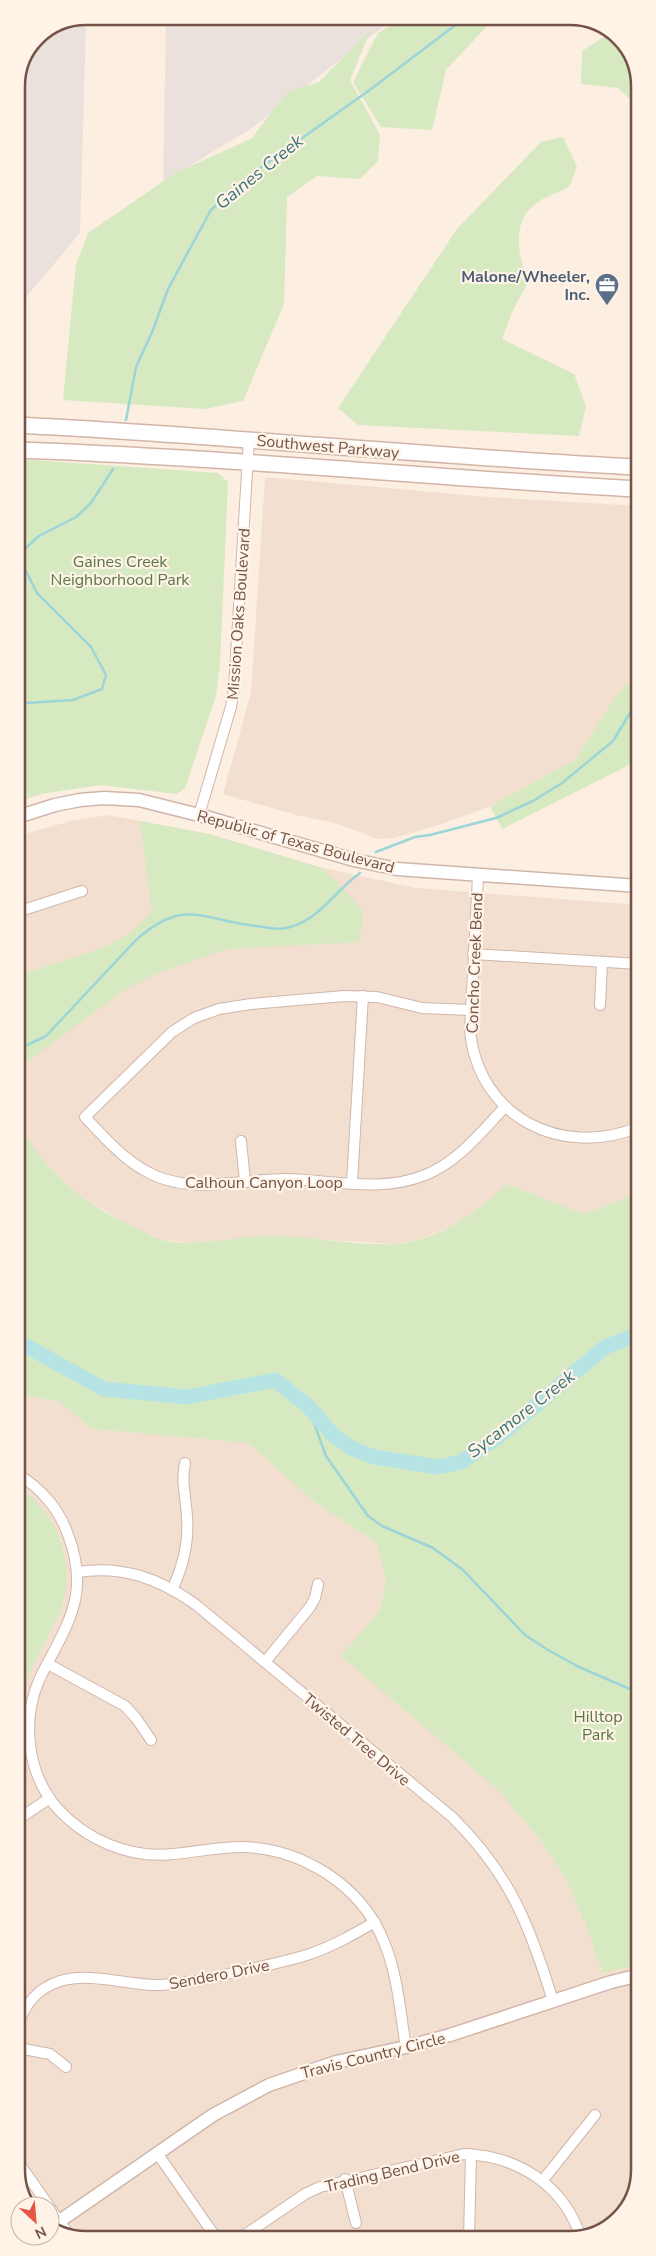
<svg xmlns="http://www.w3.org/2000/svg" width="656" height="2256" viewBox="0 0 656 2256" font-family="'Nunito Sans',sans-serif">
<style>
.residential{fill:#f3dfd0}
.industrial{fill:#ebe1dc}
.green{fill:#d6e9c0}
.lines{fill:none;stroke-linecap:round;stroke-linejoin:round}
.stream{stroke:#9cd5d7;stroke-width:2.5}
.river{stroke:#b6e4e5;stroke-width:15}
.minor-casing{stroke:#cfb6ab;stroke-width:12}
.tertiary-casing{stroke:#cfb6ab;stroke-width:15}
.secondary-casing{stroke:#d2b5a8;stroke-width:18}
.minor{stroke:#fff;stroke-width:10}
.tertiary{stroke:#fff;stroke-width:12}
.secondary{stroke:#fff;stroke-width:15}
.labels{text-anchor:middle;stroke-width:4.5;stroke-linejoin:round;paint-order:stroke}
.service-label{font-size:16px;font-weight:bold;fill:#4e5e75;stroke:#fff3e7;text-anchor:end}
.street-label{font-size:16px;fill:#735248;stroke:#fff3e7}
.park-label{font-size:16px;fill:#587841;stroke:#fff3e7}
.water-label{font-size:18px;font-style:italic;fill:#3c7678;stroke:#fff3e7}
.rim{fill:none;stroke:#735248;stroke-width:2.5}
</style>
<rect width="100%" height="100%" fill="#fceee1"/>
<g class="residential">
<path d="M 265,477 L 488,497 L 639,506 L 639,671 L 616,696 L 575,760 L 490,806 L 445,823 L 394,838 L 378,839 L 335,823 L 300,816 L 223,794 L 251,693 Z"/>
<path d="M 108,815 L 209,834 L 319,867 L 416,888 L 639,905 L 639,1192 L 585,1214 L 507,1184 L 484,1206 L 452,1226 L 418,1240 L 393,1244 L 262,1236 L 194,1243 L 162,1240 L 124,1222 L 90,1202 L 63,1183 L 40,1158 L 20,1128 L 17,1127 L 17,836 L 71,821 Z"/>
<path d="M 17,1395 L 58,1401 L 92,1429 L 248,1443 L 318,1505 L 376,1542 L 386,1581 L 380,1611 L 342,1656 L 496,1788 L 539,1838 L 565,1877 L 588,1930 L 602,1973 L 640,1964 L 640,2171 L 625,2213 L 584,2238 L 81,2240 L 50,2227 L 50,2206 L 30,2206 L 18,2184 Z"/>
</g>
<path class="industrial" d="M 86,16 L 391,17 L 388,23 L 252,128 L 163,182 L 166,25 L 86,24 L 80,233 L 22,302 L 16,304 L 16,85 L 37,36 Z"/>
<g class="green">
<path d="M 406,17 L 529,17 L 488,25 L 446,70 L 432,130 L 381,127 L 353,82 L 378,33 Z"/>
<path d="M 371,29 L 350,80 L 380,135 L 378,161 L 360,179 L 317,176 L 287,197 L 284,304 L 243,401 L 205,409 L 63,400 L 76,264 L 88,233 L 177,172 L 251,139 L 288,91 L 319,82 Z"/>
<path d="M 612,32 L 616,34 L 638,72 L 638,107 L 618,88 L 581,84 L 582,51 Z"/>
<path d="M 563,137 L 577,167 L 569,187 C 558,193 543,197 534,205 C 509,226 521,258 527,284 L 512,312 L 502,339 L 574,374 L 586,406 L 579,436 L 358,425 L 338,408 L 457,229 L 541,142 Z"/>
<path d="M 17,459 L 218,473 L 228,482 L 220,664 L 216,696 L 185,788 L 177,794 L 100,785 L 41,794 L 17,802 Z"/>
<path d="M 639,671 L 639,760 L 502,829 L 490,806 L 575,760 L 616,696 Z"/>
<path d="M 140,821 L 209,834 L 319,867 L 336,881 L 361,909 L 363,920 L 359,942 L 228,949 L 163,971 L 122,992 L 17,1069 L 17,976 L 108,946 L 130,933 L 152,911 Z"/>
<path d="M 17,1127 L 20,1128 C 52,1176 81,1203 135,1227 C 144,1231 153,1237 162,1240 C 194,1247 228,1238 260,1236 C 304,1234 349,1246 392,1244 C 437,1242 476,1213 507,1184 L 585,1214 L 639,1192 L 640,1964 L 602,1973 L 588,1930 L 565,1877 L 539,1838 L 496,1788 L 341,1656 L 380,1611 L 386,1581 L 376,1542 L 318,1505 L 248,1443 L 92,1429 L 58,1401 L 17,1395 Z"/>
<path d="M 17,1486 C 54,1509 76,1560 63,1602 C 54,1633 31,1661 23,1693 C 20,1703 19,1715 17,1726 Z"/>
</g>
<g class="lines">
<g class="stream">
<path d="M 126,420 L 136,367 L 153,330 L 168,289 L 211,210 L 256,171 L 371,89 L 466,17"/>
<path d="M 17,707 L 26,703 L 73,700 L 102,689 L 106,675 L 91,647 L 37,593 L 18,555 L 39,536 L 76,517 L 91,503 L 113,469"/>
<path d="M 376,852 L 415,837 L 430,835 L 496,818 L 533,801 L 562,783 L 613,741 L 639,698"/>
<path d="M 17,1050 L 46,1036 L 136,940 C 186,896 203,921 257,926 C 264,927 273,929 280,929 C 317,925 333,892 360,873"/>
<path d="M 308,1406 L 326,1456 L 368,1516 L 382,1526 L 433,1548 L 463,1570 L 525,1635 L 548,1650 L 579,1667 L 639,1693"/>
</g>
<path class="river" d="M 17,1341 L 104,1389 L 187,1397 L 275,1380 L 308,1406 L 333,1435 L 351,1448 L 374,1457 L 438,1467 L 461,1462 L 497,1438 L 605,1347 L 639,1334"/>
<defs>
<g id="minor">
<path d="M 199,815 L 231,707 L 234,688 L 249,439"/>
<path d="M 478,876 L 470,1030 C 478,1117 561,1159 639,1127"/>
<path d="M 17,912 L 82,891"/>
<path d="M 473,954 L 639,964"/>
<path d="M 600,1005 L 602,962"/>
<path d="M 470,1010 L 422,1008 L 377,997 L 344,996 L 251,1004 L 219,1009 L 194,1018 L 172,1032 L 85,1117 C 107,1140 128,1165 158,1177 C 200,1193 244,1179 286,1179 C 332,1180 382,1193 425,1175 C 458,1162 481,1132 505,1107"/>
<path d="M 241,1141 L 245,1182"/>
<path d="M 352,1183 L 363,996"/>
<path d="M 17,1474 C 40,1487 58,1508 67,1532 C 75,1552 79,1574 76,1595 C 71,1625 53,1651 40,1678 C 21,1720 27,1773 57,1808 C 86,1840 130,1859 173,1854 C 196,1852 218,1847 242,1847 C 302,1848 362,1886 384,1942 C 398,1975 400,2013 406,2047"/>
<path d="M 77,1572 C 122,1565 158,1578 195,1604 L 452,1817 C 510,1874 530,1926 553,2001"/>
<path d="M 173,1588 C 183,1566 189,1541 187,1517 C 186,1497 181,1482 185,1463"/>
<path d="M 265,1662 L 310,1607 L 315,1598 L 318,1584"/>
<path d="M 48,1664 L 125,1706 L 136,1718 L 151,1740"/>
<path d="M 17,1820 L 50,1798"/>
<path d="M 18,2026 C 24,2005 38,1988 60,1981 C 92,1972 126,1985 158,1985 C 185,1984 211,1978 237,1972 C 261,1966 286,1962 310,1954 C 333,1946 354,1934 375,1922"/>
<path d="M 18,2048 L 50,2054 L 66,2067"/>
<path d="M 157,2153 L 217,2239"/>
<path d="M 18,2162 L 49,2206"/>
<path d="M 345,2179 L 356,2223"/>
<path d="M 543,2180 L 595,2115"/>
<path d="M 50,2208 L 69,2235"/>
<path d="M 239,2239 L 305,2194 L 320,2187 L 464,2154 C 518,2156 564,2185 581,2238"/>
<path d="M 469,2239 L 471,2154"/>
</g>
<g id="tertiary">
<path d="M 17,817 L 55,805 L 80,800 L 104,798 L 139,800 L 199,815 L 354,860 L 397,869 L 639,886"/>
<path d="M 51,2227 L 213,2115 L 269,2085 L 336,2062 L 406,2047 L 450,2035 L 611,1982 L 640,1975"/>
</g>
<g id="secondary">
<path d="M 16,425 C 224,435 431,457 639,467"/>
<path d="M 16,450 C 224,457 431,478 639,489"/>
</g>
</defs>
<use href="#minor" class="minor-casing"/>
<use href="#tertiary" class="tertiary-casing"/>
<use href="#secondary" class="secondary-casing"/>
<use href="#minor" class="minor"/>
<use href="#tertiary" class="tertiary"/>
<use href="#secondary" class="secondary"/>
</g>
<defs>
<symbol id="office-pin" viewBox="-11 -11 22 30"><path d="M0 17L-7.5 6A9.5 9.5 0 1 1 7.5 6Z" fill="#5c6f8a" stroke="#fff3e7"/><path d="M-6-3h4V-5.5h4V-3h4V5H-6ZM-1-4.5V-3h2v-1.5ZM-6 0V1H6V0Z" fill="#fff"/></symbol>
</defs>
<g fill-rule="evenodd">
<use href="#office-pin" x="593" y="271" width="28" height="38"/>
</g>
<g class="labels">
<g class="service-label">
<text x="590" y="282">Malone/Wheeler,<tspan x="590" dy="18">Inc.</tspan></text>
</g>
<g class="street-label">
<text transform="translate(328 446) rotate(5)" y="6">Southwest Parkway</text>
<text transform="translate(238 614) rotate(-86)" y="6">Mission Oaks Boulevard</text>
<text transform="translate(296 841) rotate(15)" y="6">Republic of Texas Boulevard</text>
<text transform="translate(474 963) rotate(-88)" y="6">Concho Creek Bend</text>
<text x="264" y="1188">Calhoun Canyon Loop</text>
<text transform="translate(357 1739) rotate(40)" y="6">Twisted Tree Drive</text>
<text transform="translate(219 1974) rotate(-11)" y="6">Sendero Drive</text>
<text transform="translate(373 2055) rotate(-14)" y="6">Travis Country Circle</text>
<text transform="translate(392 2171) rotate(-13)" y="6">Trading Bend Drive</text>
</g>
<g class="park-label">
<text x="120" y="567">Gaines Creek<tspan x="120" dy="18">Neighborhood Park</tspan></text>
<text x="598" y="1722">Hilltop<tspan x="598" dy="18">Park</tspan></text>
</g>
<g class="water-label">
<text transform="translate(259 172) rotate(-39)" y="6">Gaines Creek</text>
<text transform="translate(521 1414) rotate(-38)" y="6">Sycamore Creek</text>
</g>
</g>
<path d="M0 0H656V2256H0ZM86 25H570A61 61 0 0 1 631 86V2170A61 61 0 0 1 570 2231H86A61 61 0 0 1 25 2170V86A61 61 0 0 1 86 25Z" fill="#fff3e7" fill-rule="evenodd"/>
<path class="rim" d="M86 25H570A61 61 0 0 1 631 86V2170A61 61 0 0 1 570 2231H86A61 61 0 0 1 25 2170V86A61 61 0 0 1 86 25Z"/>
<g transform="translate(35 2221) rotate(154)"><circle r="24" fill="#fff3e7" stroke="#c7b3a7"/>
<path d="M0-4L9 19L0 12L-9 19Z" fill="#e65646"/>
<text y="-8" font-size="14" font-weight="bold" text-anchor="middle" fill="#735248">N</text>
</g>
</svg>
